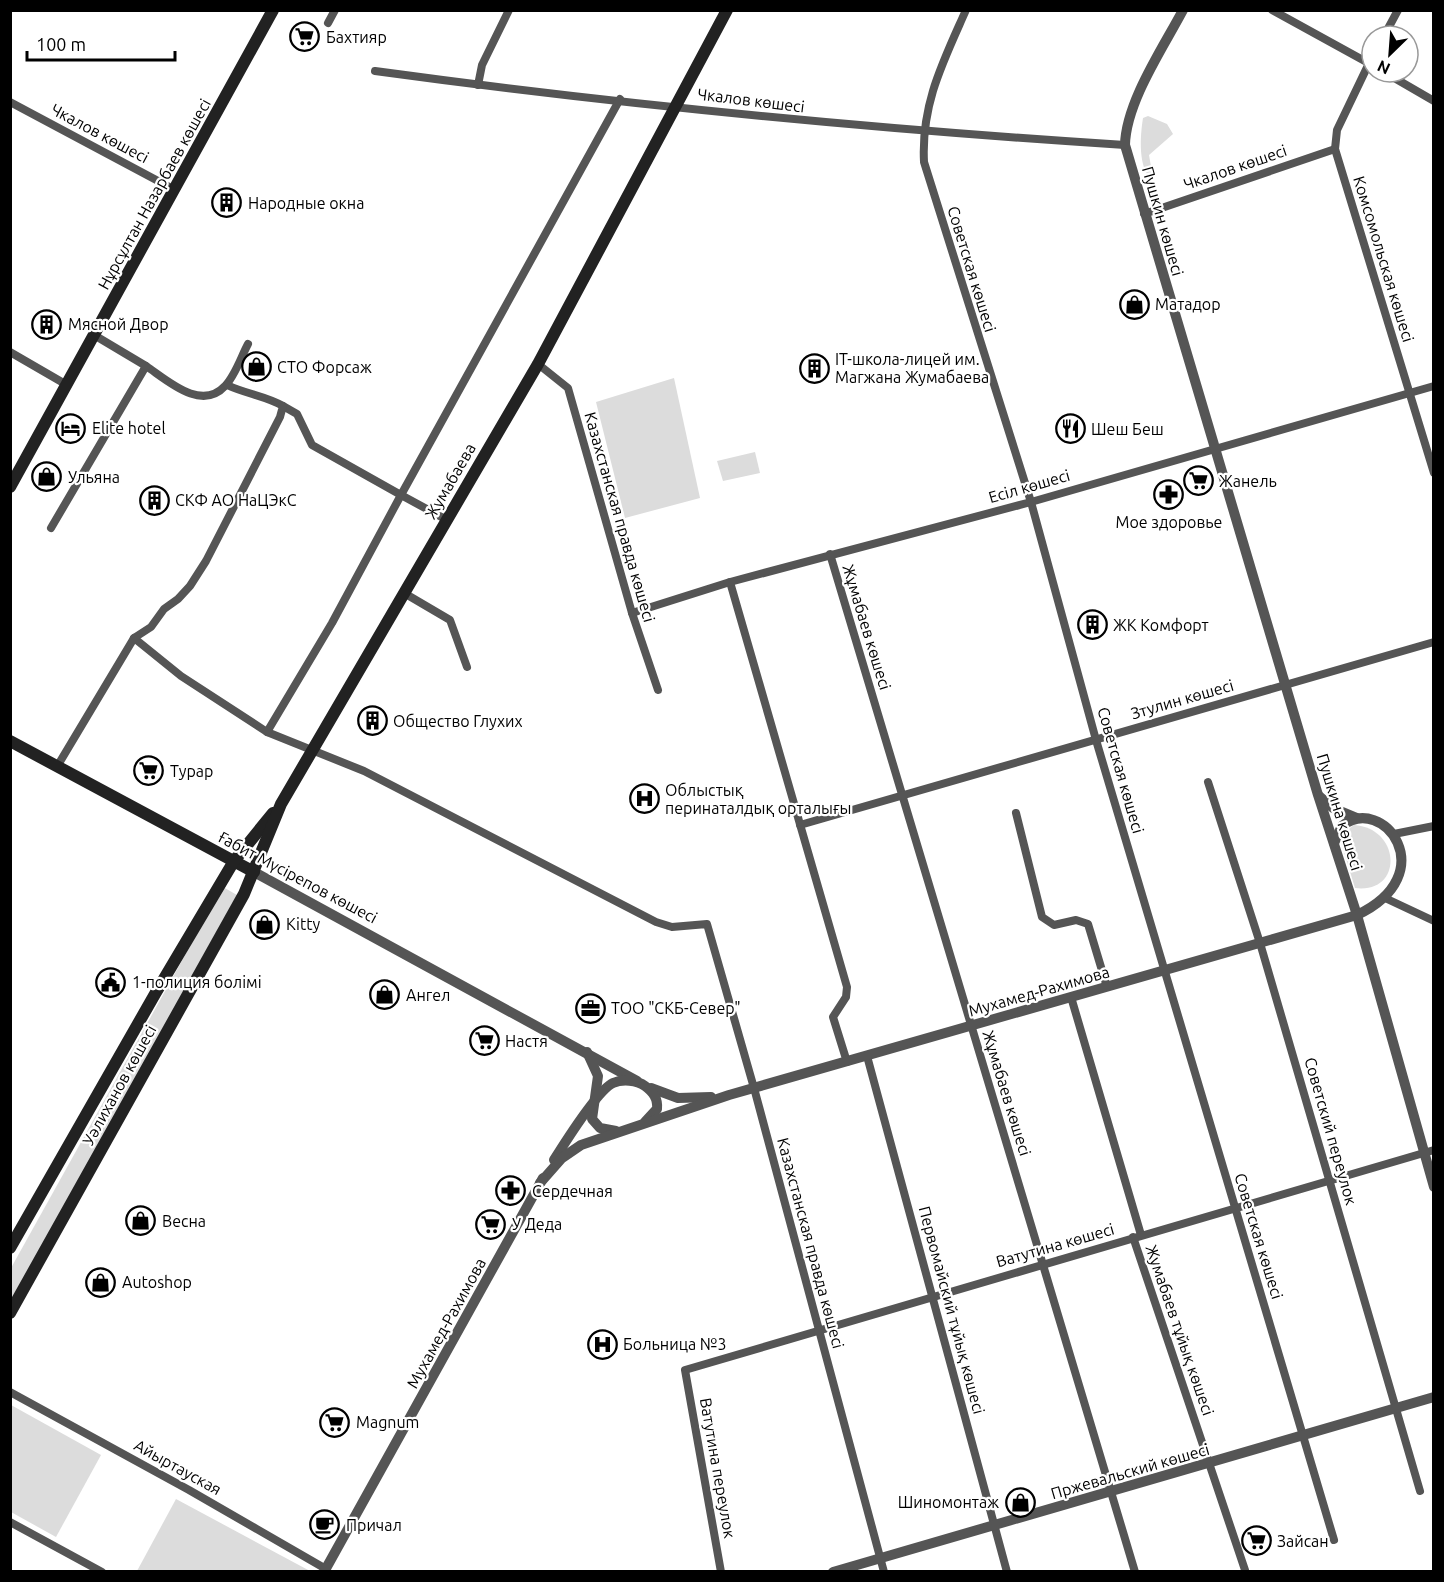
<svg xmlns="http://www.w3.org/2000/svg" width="1444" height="1582" viewBox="0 0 1444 1582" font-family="Ubuntu,sans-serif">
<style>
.green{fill:#dcdcdc}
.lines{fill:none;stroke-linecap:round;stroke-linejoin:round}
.minor{stroke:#555;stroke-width:8}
.tertiary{stroke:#555;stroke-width:10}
.secondary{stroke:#222;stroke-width:12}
.labels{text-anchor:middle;stroke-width:4.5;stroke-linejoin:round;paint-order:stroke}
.poi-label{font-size:16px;fill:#000;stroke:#fff;text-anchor:start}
.street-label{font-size:16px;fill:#000;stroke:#fff}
</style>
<rect width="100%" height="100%" fill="#fff"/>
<g class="green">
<path d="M 1148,116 L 1167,124 L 1173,134 L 1149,155 L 1153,178 L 1152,181 C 1138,167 1140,137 1143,118 Z"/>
<path d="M 674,378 L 700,498 L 625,518 L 596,402 Z"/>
<path d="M 755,452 L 760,473 L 723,481 L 717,461 Z"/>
<path d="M 1354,825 C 1401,828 1404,894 1355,888 L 1339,836 Z"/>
<path d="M 223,887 L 237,895 L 11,1301 L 11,1268 Z"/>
<path d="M 11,1405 L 101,1455 L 56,1537 L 11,1512 Z"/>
<path d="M 176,1499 L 310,1571 L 137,1571 Z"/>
</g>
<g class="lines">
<g class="minor">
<path d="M 966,10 C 943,62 921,104 924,162 L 1031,502 L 1096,740 L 1334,1540"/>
<path d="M 1272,10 L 1372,65"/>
<path d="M 328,23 L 335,10"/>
<path d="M 1384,36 L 1398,10"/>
<path d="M 1372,57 L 1337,130 L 1335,149 L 1434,473"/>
<path d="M 375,71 C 624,105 874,129 1125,145"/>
<path d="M 1384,72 L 1434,101"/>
<path d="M 478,85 L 482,65 L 509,10"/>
<path d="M 10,102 L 175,190"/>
<path d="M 1144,214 L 1335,149"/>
<path d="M 10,352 L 67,385"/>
<path d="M 538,364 L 568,388 L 632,613 L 658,690"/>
<path d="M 146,366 C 167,380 201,412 225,386 C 235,376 241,357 248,344"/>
<path d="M 283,406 L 297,414 L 312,445 L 401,495 L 620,99"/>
<path d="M 51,528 L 146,366 L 94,335"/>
<path d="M 830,554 L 1135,1572"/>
<path d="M 730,582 L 847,987 L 846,997 L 833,1017 L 847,1062"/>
<path d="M 404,593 L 450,620 L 467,667"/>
<path d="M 632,613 L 730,582 L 1031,502 L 1434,386"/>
<path d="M 134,638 L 181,676 L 267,732 L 364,771 L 656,922 L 672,927 L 707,924 L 754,1088 L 884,1572"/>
<path d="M 267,732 L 332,623 L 401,495 L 447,520"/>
<path d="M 58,765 L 134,638 L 151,627 L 164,609 L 178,599 L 190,586 L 206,561 L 280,417 L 283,406 C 266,396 246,394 227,385"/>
<path d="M 1208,782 L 1260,943 L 1420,1491"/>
<path d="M 1016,813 L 1042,917 L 1054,925 L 1076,920 L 1088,924 L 1107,987"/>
<path d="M 800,825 L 1434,642"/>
<path d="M 1394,834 L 1434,826"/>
<path d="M 1385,898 L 1434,921"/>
<path d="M 1071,997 L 1141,1235"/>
<path d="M 867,1056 L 1007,1572"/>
<path d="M 1133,1237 L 1245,1570"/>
<path d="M 10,1392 L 189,1490 L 326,1569"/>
<path d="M 10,1522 L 102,1572"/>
<path d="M 721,1572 L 685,1370 L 1434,1150"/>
</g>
<g class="tertiary">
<path d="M 1183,10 C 1163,48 1126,102 1125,145 L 1318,795 L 1357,915 L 1434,1187"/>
<path d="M 1319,796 L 1333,808 L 1357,818"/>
<path d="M 254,872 L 637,1081"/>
<path d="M 587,1052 L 598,1076 L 592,1119 L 600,1128 L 616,1131"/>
<path d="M 651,1088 L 678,1098 L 711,1097"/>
<path d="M 554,1160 C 564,1144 598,1090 613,1083 C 622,1079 637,1080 645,1086 C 653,1092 658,1098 657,1109 L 645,1122"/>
<path d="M 540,1183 L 562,1158 L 581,1145 L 729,1095 L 1357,915 C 1444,874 1383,793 1342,826 L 1334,843"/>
<path d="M 324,1572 L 543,1178"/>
<path d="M 833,1572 L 1434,1397"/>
</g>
<g class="secondary">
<path d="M 10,487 L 273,10"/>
<path d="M 10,741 L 254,872"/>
<path d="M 10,1248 L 155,994 L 234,861 L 273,813"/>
<path d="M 10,1313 L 244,894 L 281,804 L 538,364 L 727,10"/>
</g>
</g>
<defs>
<symbol id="supermarket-ring" viewBox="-11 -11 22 22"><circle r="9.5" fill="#fff" stroke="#000" stroke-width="1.5"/><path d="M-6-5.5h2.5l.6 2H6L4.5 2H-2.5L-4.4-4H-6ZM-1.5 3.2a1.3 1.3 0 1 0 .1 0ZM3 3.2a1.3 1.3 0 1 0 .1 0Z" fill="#000"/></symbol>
<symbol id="building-ring" viewBox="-11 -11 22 22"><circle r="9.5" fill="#fff" stroke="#000" stroke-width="1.5"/><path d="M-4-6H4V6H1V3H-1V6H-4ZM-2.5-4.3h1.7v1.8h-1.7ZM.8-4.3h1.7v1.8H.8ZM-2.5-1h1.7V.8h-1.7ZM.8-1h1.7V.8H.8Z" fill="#000"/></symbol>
<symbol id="shop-ring" viewBox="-11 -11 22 22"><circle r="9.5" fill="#fff" stroke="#000" stroke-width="1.5"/><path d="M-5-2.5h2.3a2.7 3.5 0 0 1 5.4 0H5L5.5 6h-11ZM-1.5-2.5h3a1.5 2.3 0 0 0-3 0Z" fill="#000"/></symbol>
<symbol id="hotel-ring" viewBox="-11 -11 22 22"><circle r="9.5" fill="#fff" stroke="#000" stroke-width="1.5"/><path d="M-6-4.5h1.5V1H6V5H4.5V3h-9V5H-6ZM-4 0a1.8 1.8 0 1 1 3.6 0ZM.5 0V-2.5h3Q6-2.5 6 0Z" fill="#000"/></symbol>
<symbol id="restaurant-ring" viewBox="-11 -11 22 22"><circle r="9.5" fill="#fff" stroke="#000" stroke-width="1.5"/><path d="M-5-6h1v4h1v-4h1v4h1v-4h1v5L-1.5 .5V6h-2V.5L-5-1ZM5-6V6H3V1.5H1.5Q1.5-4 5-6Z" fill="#000"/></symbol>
<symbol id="pharmacy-ring" viewBox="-11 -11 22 22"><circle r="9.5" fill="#fff" stroke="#000" stroke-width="1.5"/><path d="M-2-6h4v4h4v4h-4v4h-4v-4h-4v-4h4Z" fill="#000"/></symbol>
<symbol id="hospital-ring" viewBox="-11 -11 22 22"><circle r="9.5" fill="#fff" stroke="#000" stroke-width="1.5"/><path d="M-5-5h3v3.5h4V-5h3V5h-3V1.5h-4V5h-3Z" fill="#000"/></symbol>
<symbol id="civic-ring" viewBox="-11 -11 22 22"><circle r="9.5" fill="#fff" stroke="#000" stroke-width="1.5"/><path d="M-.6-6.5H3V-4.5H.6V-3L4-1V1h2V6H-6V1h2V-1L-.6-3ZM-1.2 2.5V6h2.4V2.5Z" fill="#000"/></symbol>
<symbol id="office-ring" viewBox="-11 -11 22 22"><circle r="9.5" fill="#fff" stroke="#000" stroke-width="1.5"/><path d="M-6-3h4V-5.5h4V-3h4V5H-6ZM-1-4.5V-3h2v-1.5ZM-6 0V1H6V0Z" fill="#000"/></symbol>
<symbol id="cafe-ring" viewBox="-11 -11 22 22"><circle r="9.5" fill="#fff" stroke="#000" stroke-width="1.5"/><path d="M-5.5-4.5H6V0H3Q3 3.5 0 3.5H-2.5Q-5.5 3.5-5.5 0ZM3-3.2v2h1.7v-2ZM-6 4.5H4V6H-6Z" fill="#000"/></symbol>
</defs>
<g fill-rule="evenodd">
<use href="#supermarket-ring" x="288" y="20" width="33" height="33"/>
<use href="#building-ring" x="210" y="186" width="33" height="33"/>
<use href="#shop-ring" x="1118" y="288" width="33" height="33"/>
<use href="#building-ring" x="30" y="308" width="33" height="33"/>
<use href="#shop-ring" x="240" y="350" width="33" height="33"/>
<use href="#building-ring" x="798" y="352" width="33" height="33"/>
<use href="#hotel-ring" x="54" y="412" width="33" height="33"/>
<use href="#restaurant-ring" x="1054" y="412" width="33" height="33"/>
<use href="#shop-ring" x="30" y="460" width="33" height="33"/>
<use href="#supermarket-ring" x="1182" y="464" width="33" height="33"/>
<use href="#pharmacy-ring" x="1152" y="478" width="33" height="33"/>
<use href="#building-ring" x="138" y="484" width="33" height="33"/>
<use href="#building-ring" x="1076" y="608" width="33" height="33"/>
<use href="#building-ring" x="356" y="704" width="33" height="33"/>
<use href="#supermarket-ring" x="132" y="754" width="33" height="33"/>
<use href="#hospital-ring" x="628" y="782" width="33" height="33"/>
<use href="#shop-ring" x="248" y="908" width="33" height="33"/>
<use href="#civic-ring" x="94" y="966" width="33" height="33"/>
<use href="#shop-ring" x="368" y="978" width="33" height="33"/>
<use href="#office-ring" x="574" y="992" width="33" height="33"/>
<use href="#supermarket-ring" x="468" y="1024" width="33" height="33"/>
<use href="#pharmacy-ring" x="494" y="1174" width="33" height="33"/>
<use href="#shop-ring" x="124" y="1204" width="33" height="33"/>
<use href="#supermarket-ring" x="474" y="1208" width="33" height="33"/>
<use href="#shop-ring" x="84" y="1266" width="33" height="33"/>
<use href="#hospital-ring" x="586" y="1328" width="33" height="33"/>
<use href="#supermarket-ring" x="318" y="1406" width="33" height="33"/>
<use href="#shop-ring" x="1004" y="1486" width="33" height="33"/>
<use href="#cafe-ring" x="308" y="1508" width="33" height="33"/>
<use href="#supermarket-ring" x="1240" y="1524" width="33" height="33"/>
</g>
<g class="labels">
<g class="poi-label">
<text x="326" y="43">Бахтияр</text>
<text x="248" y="209">Народные окна</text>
<text x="1155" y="310">Матадор</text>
<text x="68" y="330">Мясной Двор</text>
<text x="835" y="365">IT-школа-лицей им.<tspan x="835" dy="18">Магжана Жумабаева</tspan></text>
<text x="277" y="373">СТО Форсаж</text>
<text x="92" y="434">Elite hotel</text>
<text x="1091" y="435">Шеш Беш</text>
<text x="68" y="483">Ульяна</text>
<text x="1219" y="487">Жанель</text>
<text x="175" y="506">СКФ АО НаЦЭкС</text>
<text x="1169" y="528" text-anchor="middle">Мое здоровье</text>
<text x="1113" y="631">ЖК Комфорт</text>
<text x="393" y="727">Общество Глухих</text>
<text x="170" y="777">Турар</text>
<text x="665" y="796">Облыстық<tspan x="665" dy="18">перинаталдық орталығы</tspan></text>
<text x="286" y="930">Kitty</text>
<text x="132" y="988">1-полиция болiмi</text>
<text x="406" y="1001">Ангел</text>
<text x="611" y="1014">ТОО "СКБ-Север"</text>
<text x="505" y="1047">Настя</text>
<text x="532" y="1197">Сердечная</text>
<text x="162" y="1227">Весна</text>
<text x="512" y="1230">У Деда</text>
<text x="122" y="1288">Autoshop</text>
<text x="623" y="1350">Больница №3</text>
<text x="356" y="1428">Magnum</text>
<text x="999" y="1508" text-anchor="end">Шиномонтаж</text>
<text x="346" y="1531">Причал</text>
<text x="1277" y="1547">Зайсан</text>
</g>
<g class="street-label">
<text transform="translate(751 100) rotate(7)" y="6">Чкалов көшесі</text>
<text transform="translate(100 133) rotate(28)" y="6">Чкалов көшесі</text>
<text transform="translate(1235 167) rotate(-19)" y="6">Чкалов көшесі</text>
<text transform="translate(154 194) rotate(-61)" y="6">Нұрсұлтан Назарбаев көшесі</text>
<text transform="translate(1163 221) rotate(74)" y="6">Пушкин көшесі</text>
<text transform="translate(1384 259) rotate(73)" y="6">Комсомольская көшесі</text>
<text transform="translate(972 269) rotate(73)" y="6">Советская көшесі</text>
<text transform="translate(450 481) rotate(-60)" y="6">Жумабаева</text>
<text transform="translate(1029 486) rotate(-16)" y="6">Есіл көшесі</text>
<text transform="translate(620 517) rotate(74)" y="6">Казахстанская правда көшесі</text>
<text transform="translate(867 627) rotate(73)" y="6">Жұмабаев көшесі</text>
<text transform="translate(1182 699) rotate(-16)" y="6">Зтулин көшесі</text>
<text transform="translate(1121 770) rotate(74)" y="6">Советская көшесі</text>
<text transform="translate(1340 812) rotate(73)" y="6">Пушкина көшесі</text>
<text transform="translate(298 877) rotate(28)" y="6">Ғабит Мүсірепов көшесі</text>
<text transform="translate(1039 991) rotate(-16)" y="6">Мухамед-Рахимова</text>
<text transform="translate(119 1085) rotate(-61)" y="6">Уәлиханов көшесі</text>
<text transform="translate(1007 1093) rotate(73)" y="6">Жұмабаев көшесі</text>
<text transform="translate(1331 1131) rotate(74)" y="6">Советский переулок</text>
<text transform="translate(1259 1236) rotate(73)" y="6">Советская көшесі</text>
<text transform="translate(811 1243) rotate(75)" y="6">Казахстанская правда көшесі</text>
<text transform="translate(1055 1245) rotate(-16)" y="6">Ватутина көшесі</text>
<text transform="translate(952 1310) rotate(75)" y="6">Первомайский тұйық көшесі</text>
<text transform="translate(446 1323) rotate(-61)" y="6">Мухамед-Рахимова</text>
<text transform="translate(1180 1330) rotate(71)" y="6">Жумабаев тұйық көшесі</text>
<text transform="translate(178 1467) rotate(29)" y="6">Айыртауская</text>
<text transform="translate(718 1468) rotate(80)" y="6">Ватутина переулок</text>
<text transform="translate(1130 1471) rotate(-16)" y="6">Пржевальский көшесі</text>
</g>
</g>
<rect width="1444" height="1582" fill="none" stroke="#000000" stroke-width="24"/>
<g transform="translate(1390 54) rotate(205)"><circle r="28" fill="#ffffff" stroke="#999999" stroke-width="1.5"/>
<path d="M0-4.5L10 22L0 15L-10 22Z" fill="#000000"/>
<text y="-9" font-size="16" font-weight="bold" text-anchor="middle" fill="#000000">N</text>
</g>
<path d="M27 51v9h148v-9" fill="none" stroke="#000000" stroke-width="3"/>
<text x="36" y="51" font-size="18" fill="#000000" stroke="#ffffff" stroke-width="4.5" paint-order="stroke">100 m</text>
</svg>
